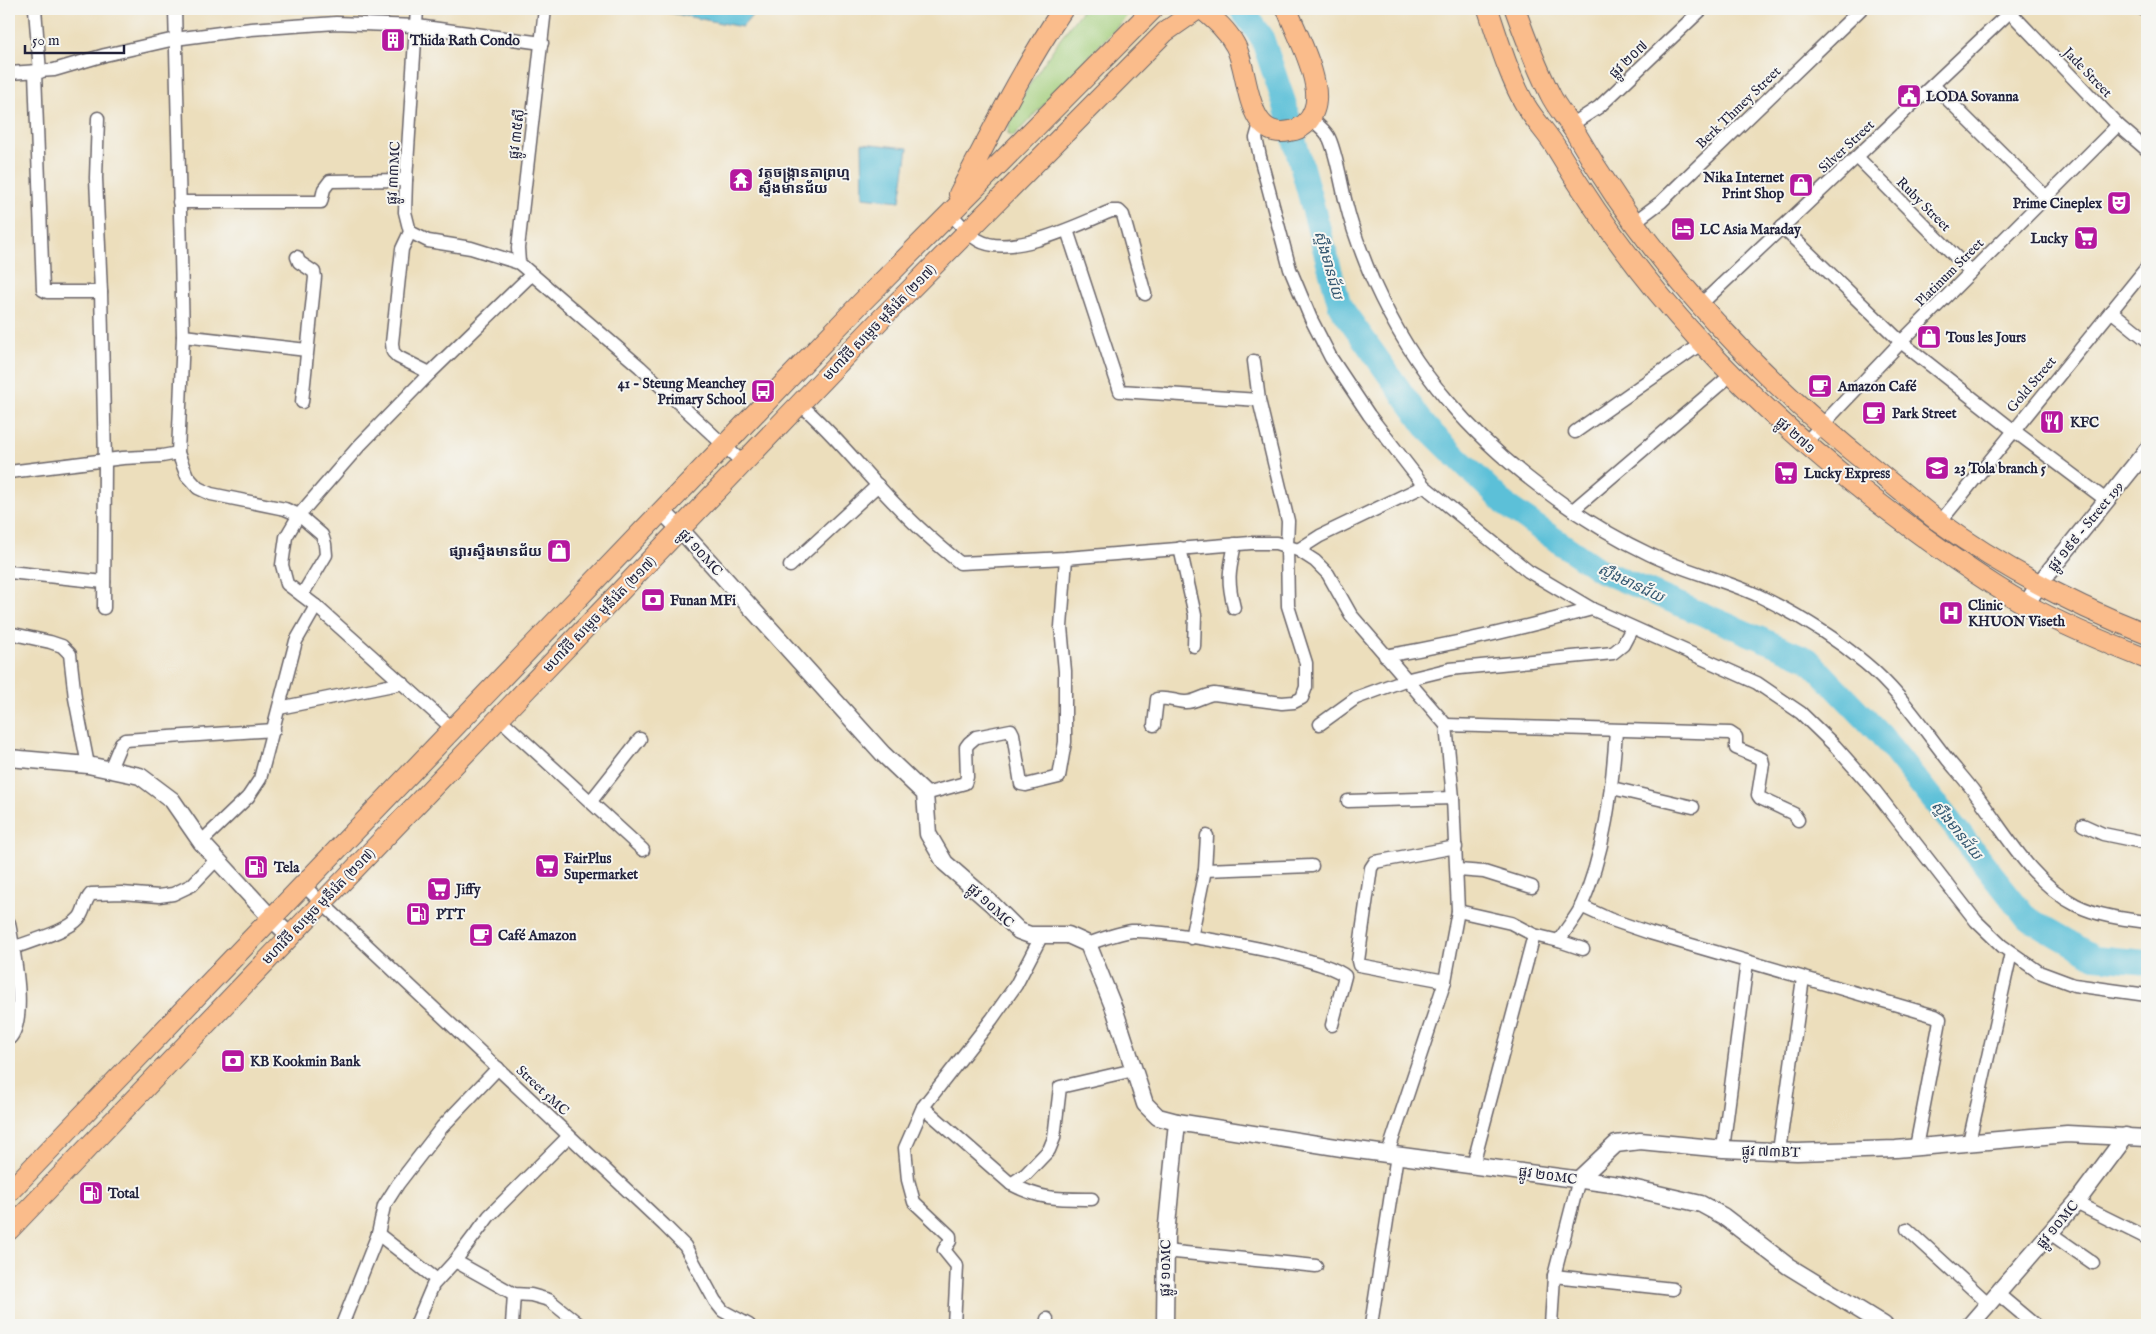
<svg xmlns="http://www.w3.org/2000/svg" width="2156" height="1334" viewBox="0 0 2156 1334" font-family="'IM FELL English','Noto Sans Khmer',serif">
<style>
.green{fill:#a3ce7b;stroke:#62785b}
.water{fill:#5bc0d8;stroke:#3e718a}
.lines{fill:none;stroke-linecap:round;stroke-linejoin:round}
.river{stroke:#5bc0d8;stroke-width:24}
.minor-casing{stroke:#696468;stroke-width:15}
.tertiary-casing{stroke:#696468;stroke-width:19}
.primary-casing{stroke:#696468;stroke-width:22}
.minor{stroke:#fff;stroke-width:12}
.tertiary{stroke:#fff;stroke-width:16}
.primary{stroke:#fabc8b;stroke-width:20}
.labels{text-anchor:middle;stroke-width:4;stroke-linejoin:round;paint-order:stroke}
.poi-label{font-size:14px;font-weight:bold;fill:#22223b;stroke:#f6f6f2;text-anchor:start}
.street-label{font-size:14px;fill:#22223b;stroke:#f6f6f2}
.water-label{font-size:15px;font-style:italic;fill:#365972;stroke:#f6f6f2}
</style>
<rect width="100%" height="100%" fill="#f6f6f2"/>
<filter id="ink" filterUnits="userSpaceOnUse"><feTurbulence type="fractalNoise" baseFrequency=".02" numOctaves="2"/><feDisplacementMap in="SourceGraphic" scale="10" xChannelSelector="R" yChannelSelector="G"/><feConvolveMatrix kernelMatrix="1 2 1 2 8 2 1 2 1" color-interpolation-filters="sRGB"/></filter>
<filter id="wash" filterUnits="userSpaceOnUse"><feTurbulence type="fractalNoise" baseFrequency=".0096" numOctaves="4" result="noise"/><feDisplacementMap in="SourceGraphic" scale="20" xChannelSelector="R" yChannelSelector="G"/><feGaussianBlur stdDeviation="1.12" result="paint"/><feColorMatrix in="noise" values="0 0 0 0 0 0 0 0 0 0 0 0 0 0 0 0 0 1.4 0 .05"/><feComposite in="paint" operator="in"/></filter>
<g filter="url(#wash)">
<rect width="100%" height="100%" fill="#ecdebc"/>
<path class="green" d="M 1083,9 L 1118,9 L 1127,16 L 1013,137 L 1008,134 C 1007,109 1066,31 1083,9 Z"/>
<g class="water">
<path d="M 650,9 L 758,9 L 742,27 Z"/>
<path d="M 862,143 L 908,148 L 900,201 L 863,197 Z"/>
</g>
<g class="lines">
<path class="river" d="M 1241,9 L 1262,38 L 1284,102 L 1340,306 L 1426,427 L 1507,506 L 1601,571 L 1808,659 L 1881,735 L 2027,918 L 2095,957 L 2147,962"/>
</g>
</g>
<g filter="url(#ink)">
<g class="lines">
<defs>
<g id="minor">
<path d="M 35,9 L 40,72"/>
<path d="M 175,9 L 183,336 L 178,453 L 187,476 L 198,488 L 211,494 L 285,509 L 299,515 L 322,535 L 325,544 L 326,555 L 302,595"/>
<path d="M 417,9 L 406,180 L 405,212 L 410,232 L 402,249 L 392,343 L 393,352 L 398,357 L 430,373"/>
<path d="M 2143,9 L 2147,12"/>
<path d="M 2010,12 L 2118,125 L 2147,150"/>
<path d="M 35,72 L 43,290 L 47,292 L 101,292"/>
<path d="M 9,73 L 54,70 L 105,55 L 175,39 L 251,29 L 336,23 L 417,26 L 542,43"/>
<path d="M 1933,85 L 2046,197"/>
<path d="M 98,118 L 96,178 L 101,292 L 105,461 L 104,608"/>
<path d="M 1311,119 C 1317,124 1324,129 1328,136 C 1336,149 1342,190 1347,207 C 1353,232 1363,257 1373,281 C 1392,323 1417,365 1447,400 C 1498,461 1577,520 1649,554 C 1684,571 1722,579 1757,595 C 1795,613 1833,636 1865,663 C 1898,690 1922,727 1948,760 C 1957,771 1967,782 1975,793 C 2004,831 2032,883 2076,905 C 2098,916 2124,919 2147,922"/>
<path d="M 1260,124 L 1256,138 L 1260,157 L 1290,269 L 1311,319 L 1331,358 L 1369,415 L 1424,486 L 1528,571 L 1592,609 L 1757,683 L 1801,713 L 1835,746 L 1875,791 L 1976,921 L 2002,946 L 2039,972 L 2074,985 L 2147,995"/>
<path d="M 1571,125 L 1599,107 L 1702,9"/>
<path d="M 1857,157 L 1971,272"/>
<path d="M 179,202 L 321,202 L 324,189 L 330,181 L 406,180"/>
<path d="M 950,213 C 958,221 967,234 978,240 C 1010,259 1080,224 1111,211 L 1119,211 L 1123,215 L 1145,294"/>
<path d="M 1633,223 L 1661,202 L 1861,9"/>
<path d="M 1782,227 L 1901,342 L 2013,430 L 2106,500"/>
<path d="M 1067,230 L 1120,391 L 1259,400"/>
<path d="M 410,232 L 428,241 L 471,248 L 519,263 L 640,367 L 743,463"/>
<path d="M 297,257 L 299,262 L 314,272 L 315,277 L 302,402"/>
<path d="M 519,263 L 518,248 L 545,9"/>
<path d="M 1700,305 L 2013,9"/>
<path d="M 2111,311 L 2147,340"/>
<path d="M 183,336 L 307,350"/>
<path d="M 800,404 C 837,436 866,475 900,509 C 919,529 939,546 960,563 L 1066,558 L 1251,543 L 1276,543 L 1298,550 L 1315,561 L 1328,574 L 1351,615 L 1446,725 L 1453,798 L 1458,911 L 1445,981 L 1388,1153"/>
<path d="M 1575,432 L 1702,343"/>
<path d="M 1805,443 L 1901,342 L 2118,125"/>
<path d="M 9,472 L 123,458 L 162,456 L 178,453"/>
<path d="M 1573,510 L 1732,374"/>
<path d="M 1940,522 L 2147,267"/>
<path d="M 1180,548 L 1195,615 L 1194,646"/>
<path d="M 1298,550 L 1320,536 L 1424,486"/>
<path d="M 790,566 L 878,485"/>
<path d="M 9,572 L 104,582"/>
<path d="M 1234,608 C 1227,579 1229,573 1235,544"/>
<path d="M 9,633 L 50,642 L 62,646 L 70,654 L 75,698 L 88,765"/>
<path d="M 1385,656 C 1455,644 1523,628 1592,609"/>
<path d="M 279,708 L 403,683"/>
<path d="M 499,718 L 643,850"/>
<path d="M 1320,724 L 1356,698 L 1405,680 L 1450,669 L 1613,653 L 1623,645 L 1632,628"/>
<path d="M 1154,725 L 1157,699 C 1167,697 1177,702 1186,702 C 1196,702 1204,695 1214,694 L 1282,703 L 1294,702 L 1302,698 L 1306,687 L 1306,663 L 1288,606 L 1287,546 L 1288,521 L 1259,400 L 1254,361"/>
<path d="M 1446,725 L 1730,733 L 1736,737 L 1736,748 L 1762,759 L 1763,764 L 1758,795 L 1760,798 L 1794,814 L 1798,820"/>
<path d="M 453,729 L 316,606 L 287,584 L 282,565 L 286,537 L 299,515 L 359,446 L 430,373 L 531,275"/>
<path d="M 110,769 L 121,743 L 125,740 L 274,730"/>
<path d="M 1612,788 L 1693,807"/>
<path d="M 925,794 L 965,783 L 967,777 L 966,747 L 969,743 L 976,737 L 1011,730 L 1013,734 L 1021,784 L 1026,785 L 1059,777 L 1065,742 L 1065,671 L 1061,627 L 1066,558"/>
<path d="M 591,801 L 640,739"/>
<path d="M 1348,801 L 1453,798"/>
<path d="M 2083,825 L 2103,834 L 2147,843"/>
<path d="M 201,842 L 248,797 L 260,779 L 296,641 L 316,606"/>
<path d="M 1205,870 L 1312,866"/>
<path d="M 1458,870 L 1484,872 L 1532,887"/>
<path d="M 303,885 L 664,1225 L 685,1246 L 715,1301 L 723,1311 L 749,1325"/>
<path d="M 1581,906 L 1609,919 L 1650,933 L 1935,1016 L 1940,1019 L 1939,1026 L 1916,1147"/>
<path d="M 1458,911 L 1511,923 L 1534,935 L 1559,941 C 1565,930 1574,920 1580,909 C 1605,853 1612,791 1616,731"/>
<path d="M 9,923 C 13,949 29,1020 9,1039"/>
<path d="M 1191,938 L 1205,870 L 1207,836"/>
<path d="M 1559,941 L 1583,949"/>
<path d="M 1088,944 C 1102,939 1117,933 1132,931 C 1163,929 1327,957 1345,976 L 1332,1025"/>
<path d="M 13,948 C 30,941 67,932 79,918 C 85,911 84,901 91,894 L 122,893 L 159,896 L 173,894 L 192,885 L 217,859"/>
<path d="M 1445,981 L 1359,965 L 1358,961 L 1371,868 L 1375,862 L 1456,847"/>
<path d="M 923,1107 L 1011,1184 C 1042,1200 1058,1199 1092,1199"/>
<path d="M 1969,1142 L 2011,953"/>
<path d="M 1723,1149 L 1747,962"/>
<path d="M 1779,1151 L 1803,978"/>
<path d="M 1473,1165 L 1534,935"/>
<path d="M 1011,1184 L 1026,1174 L 1049,1150 L 1054,1138 L 1060,1087 L 1134,1070"/>
<path d="M 2076,1203 L 2147,1238"/>
<path d="M 1907,1229 L 1989,1304"/>
<path d="M 2050,1233 L 2093,1263"/>
<path d="M 378,1234 L 437,1280"/>
<path d="M 1165,1251 L 1316,1266"/>
<path d="M 455,1261 L 514,1294 L 531,1295 L 549,1300 L 580,1325"/>
<path d="M 1554,1276 L 1673,1289"/>
<path d="M 1998,1294 L 2035,1325"/>
<path d="M 342,1325 L 378,1234 L 384,1206 L 398,1184 L 442,1127 L 498,1068"/>
<path d="M 416,1325 L 433,1285 L 455,1261 L 489,1216 L 569,1136"/>
<path d="M 512,1325 L 514,1294"/>
<path d="M 954,1325 L 957,1266 L 944,1250 L 950,1241 L 950,1236 L 914,1202 L 908,1180 L 905,1148 L 923,1107 L 992,1019 L 1016,985 L 1042,935"/>
<path d="M 1046,1325 L 1047,1319"/>
<path d="M 1371,1325 L 1397,1155"/>
<path d="M 1551,1325 L 1554,1276 L 1579,1179"/>
</g>
<g id="tertiary">
<path d="M 662,511 L 680,529 L 883,754 L 925,794 L 928,834 L 945,863 L 992,904 L 1019,931 L 1030,935 L 1068,935 L 1088,944 L 1115,1011 L 1145,1104 L 1158,1117 L 1177,1122 L 1166,1235 L 1165,1325"/>
<path d="M 2026,605 L 2039,584 L 2147,450"/>
<path d="M 9,758 L 88,765 L 140,776 L 172,800 L 201,842 L 271,918 L 290,936"/>
<path d="M 1177,1122 L 1342,1148 L 1619,1185 L 1701,1204 L 1723,1216 L 1788,1266 L 1884,1325"/>
<path d="M 1579,1179 L 1616,1144 L 1640,1141 L 1723,1149 L 1797,1152 L 1896,1149 L 2067,1134 L 2147,1138"/>
<path d="M 1970,1325 L 2076,1203 L 2126,1136"/>
</g>
<g id="primary">
<path d="M 1202,9 C 1215,20 1227,30 1235,45 C 1250,71 1244,141 1290,131 C 1302,129 1310,122 1314,110 C 1324,84 1297,35 1287,9"/>
<path d="M 1488,9 C 1498,39 1510,79 1526,106 C 1535,121 1548,134 1557,149 C 1640,289 1744,398 1872,498 C 1921,536 1971,573 2025,604 C 2064,626 2106,643 2147,659"/>
<path d="M 1515,9 C 1525,37 1536,66 1550,94 C 1556,107 1567,119 1575,132 C 1651,264 1755,374 1874,469 C 1895,486 1916,504 1938,521 C 2002,568 2074,605 2147,634"/>
<path d="M 959,194 C 992,131 1023,68 1063,9"/>
<path d="M 9,1192 L 860,304 L 1153,9"/>
<path d="M 9,1230 L 880,320 L 1165,32 L 1198,9"/>
</g>
</defs>
<use href="#minor" class="minor-casing"/>
<use href="#tertiary" class="tertiary-casing"/>
<use href="#primary" class="primary-casing"/>
<use href="#minor" class="minor"/>
<use href="#tertiary" class="tertiary"/>
<use href="#primary" class="primary"/>
</g>
</g>
<defs>
<symbol id="building-square" viewBox="-11 -11 22 22"><rect x="-9" y="-9" width="18" height="18" rx="4" fill="#b5179e" stroke="#f6f6f2"/><path d="M-4-6H4V6H1V3H-1V6H-4ZM-2.5-4.3h1.7v1.8h-1.7ZM.8-4.3h1.7v1.8H.8ZM-2.5-1h1.7V.8h-1.7ZM.8-1h1.7V.8H.8Z" fill="#fff"/></symbol>
<symbol id="civic-square" viewBox="-11 -11 22 22"><rect x="-9" y="-9" width="18" height="18" rx="4" fill="#b5179e" stroke="#f6f6f2"/><path d="M-.6-6.5H3V-4.5H.6V-3L4-1V1h2V6H-6V1h2V-1L-.6-3ZM-1.2 2.5V6h2.4V2.5Z" fill="#fff"/></symbol>
<symbol id="temple-square" viewBox="-11 -11 22 22"><rect x="-9" y="-9" width="18" height="18" rx="4" fill="#b5179e" stroke="#f6f6f2"/><path d="M0-6L5-2H3V0L6.5 2.5H4V6H1.5V3h-3V6H-4V2.5H-6.5L-3 0V-2H-5Z" fill="#fff"/></symbol>
<symbol id="shop-square" viewBox="-11 -11 22 22"><rect x="-9" y="-9" width="18" height="18" rx="4" fill="#b5179e" stroke="#f6f6f2"/><path d="M-5-2.5h2.3a2.7 3.5 0 0 1 5.4 0H5L5.5 6h-11ZM-1.5-2.5h3a1.5 2.3 0 0 0-3 0Z" fill="#fff"/></symbol>
<symbol id="theatre-square" viewBox="-11 -11 22 22"><rect x="-9" y="-9" width="18" height="18" rx="4" fill="#b5179e" stroke="#f6f6f2"/><path d="M-5-5.5Q0-4 5-5.5V0Q5 5 0 6Q-5 5-5 0ZM-3.3-2.5H-1v1.5H-3.3ZM1-2.5H3.3v1.5H1ZM-2.8 1Q0 5.5 2.8 1Z" fill="#fff"/></symbol>
<symbol id="hotel-square" viewBox="-11 -11 22 22"><rect x="-9" y="-9" width="18" height="18" rx="4" fill="#b5179e" stroke="#f6f6f2"/><path d="M-6-4.5h1.5V1H6V5H4.5V3h-9V5H-6ZM-4 0a1.8 1.8 0 1 1 3.6 0ZM.5 0V-2.5h3Q6-2.5 6 0Z" fill="#fff"/></symbol>
<symbol id="supermarket-square" viewBox="-11 -11 22 22"><rect x="-9" y="-9" width="18" height="18" rx="4" fill="#b5179e" stroke="#f6f6f2"/><path d="M-6-5.5h2.5l.6 2H6L4.5 2H-2.5L-4.4-4H-6ZM-1.5 3.2a1.3 1.3 0 1 0 .1 0ZM3 3.2a1.3 1.3 0 1 0 .1 0Z" fill="#fff"/></symbol>
<symbol id="cafe-square" viewBox="-11 -11 22 22"><rect x="-9" y="-9" width="18" height="18" rx="4" fill="#b5179e" stroke="#f6f6f2"/><path d="M-5.5-4.5H6V0H3Q3 3.5 0 3.5H-2.5Q-5.5 3.5-5.5 0ZM3-3.2v2h1.7v-2ZM-6 4.5H4V6H-6Z" fill="#fff"/></symbol>
<symbol id="bus-square" viewBox="-11 -11 22 22"><rect x="-9" y="-9" width="18" height="18" rx="4" fill="#b5179e" stroke="#f6f6f2"/><path d="M-5-6H5V4H4V6H2V4H-2V6H-4V4H-5ZM-3.5-4V0h7V-4ZM-3.5 1.2v1.5H-2V1.2ZM2 1.2v1.5H3.5V1.2Z" fill="#fff"/></symbol>
<symbol id="restaurant-square" viewBox="-11 -11 22 22"><rect x="-9" y="-9" width="18" height="18" rx="4" fill="#b5179e" stroke="#f6f6f2"/><path d="M-5-6h1v4h1v-4h1v4h1v-4h1v5L-1.5 .5V6h-2V.5L-5-1ZM5-6V6H3V1.5H1.5Q1.5-4 5-6Z" fill="#fff"/></symbol>
<symbol id="school-square" viewBox="-11 -11 22 22"><rect x="-9" y="-9" width="18" height="18" rx="4" fill="#b5179e" stroke="#f6f6f2"/><path d="M0-5L7-2L0 1L-7-2ZM-4 1L0 2.5L4 1V4Q0 6-4 4Z" fill="#fff"/></symbol>
<symbol id="bank-square" viewBox="-11 -11 22 22"><rect x="-9" y="-9" width="18" height="18" rx="4" fill="#b5179e" stroke="#f6f6f2"/><path d="M-6-4H6V4H-6ZM0-2.3a2.3 2.3 0 1 0 0 4.6a2.3 2.3 0 1 0 0-4.6Z" fill="#fff"/></symbol>
<symbol id="hospital-square" viewBox="-11 -11 22 22"><rect x="-9" y="-9" width="18" height="18" rx="4" fill="#b5179e" stroke="#f6f6f2"/><path d="M-5-5h3v3.5h4V-5h3V5h-3V1.5h-4V5h-3Z" fill="#fff"/></symbol>
<symbol id="fuel-square" viewBox="-11 -11 22 22"><rect x="-9" y="-9" width="18" height="18" rx="4" fill="#b5179e" stroke="#f6f6f2"/><path d="M-5.5-6h7V0h2V4h1.3V-2.5L3-4.5l.8-.8L6-3V5H2.5V1h-1V6h-7ZM-4.2-4.7v3.2H.2V-4.7Z" fill="#fff"/></symbol>
</defs>
<g fill-rule="evenodd">
<use href="#building-square" x="379" y="26" width="28" height="28"/>
<use href="#civic-square" x="1895" y="82" width="28" height="28"/>
<use href="#temple-square" x="727" y="166" width="28" height="28"/>
<use href="#shop-square" x="1787" y="171" width="28" height="28"/>
<use href="#theatre-square" x="2105" y="189" width="28" height="28"/>
<use href="#hotel-square" x="1669" y="215" width="28" height="28"/>
<use href="#supermarket-square" x="2072" y="224" width="28" height="28"/>
<use href="#shop-square" x="1915" y="323" width="28" height="28"/>
<use href="#cafe-square" x="1806" y="372" width="28" height="28"/>
<use href="#bus-square" x="749" y="377" width="28" height="28"/>
<use href="#cafe-square" x="1860" y="399" width="28" height="28"/>
<use href="#restaurant-square" x="2038" y="408" width="28" height="28"/>
<use href="#school-square" x="1923" y="454" width="28" height="28"/>
<use href="#supermarket-square" x="1772" y="459" width="28" height="28"/>
<use href="#shop-square" x="545" y="537" width="28" height="28"/>
<use href="#bank-square" x="639" y="586" width="28" height="28"/>
<use href="#hospital-square" x="1937" y="599" width="28" height="28"/>
<use href="#supermarket-square" x="533" y="852" width="28" height="28"/>
<use href="#fuel-square" x="242" y="853" width="28" height="28"/>
<use href="#supermarket-square" x="425" y="875" width="28" height="28"/>
<use href="#fuel-square" x="404" y="900" width="28" height="28"/>
<use href="#cafe-square" x="467" y="921" width="28" height="28"/>
<use href="#bank-square" x="219" y="1047" width="28" height="28"/>
<use href="#fuel-square" x="77" y="1179" width="28" height="28"/>
</g>
<g class="labels">
<g class="poi-label">
<text x="410" y="45">Thida Rath Condo</text>
<text x="1926" y="101">LODA Sovanna</text>
<text x="758" y="177">វត្តចង្ក្រានតាព្រហ្ម<tspan x="758" dy="16">ស្ទឹងមានជ័យ</tspan></text>
<text x="1784" y="182" text-anchor="end">Nika Internet<tspan x="1784" dy="16">Print Shop</tspan></text>
<text x="2102" y="208" text-anchor="end">Prime Cineplex</text>
<text x="1700" y="234">LC Asia Maraday</text>
<text x="2068" y="243" text-anchor="end">Lucky</text>
<text x="1946" y="342">Tous les Jours</text>
<text x="746" y="388" text-anchor="end">41 - Steung Meanchey<tspan x="746" dy="16">Primary School</tspan></text>
<text x="1838" y="391">Amazon Café</text>
<text x="1892" y="418">Park Street</text>
<text x="2070" y="427">KFC</text>
<text x="1954" y="473">23 Tola branch 5</text>
<text x="1804" y="478">Lucky Express</text>
<text x="542" y="556" text-anchor="end">ផ្សារស្ទឹងមានជ័យ</text>
<text x="670" y="605">Funan MFi</text>
<text x="1968" y="610">Clinic<tspan x="1968" dy="16">KHUON Viseth</tspan></text>
<text x="564" y="863">FairPlus<tspan x="564" dy="16">Supermarket</tspan></text>
<text x="274" y="872">Tela</text>
<text x="456" y="894">Jiffy</text>
<text x="436" y="919">PTT</text>
<text x="498" y="940">Café Amazon</text>
<text x="250" y="1066">KB Kookmin Bank</text>
<text x="108" y="1198">Total</text>
</g>
<g class="street-label">
<text transform="translate(1628 59) rotate(-44)" y="5">ផ្លូវ ២០៧</text>
<text transform="translate(2088 72) rotate(46)" y="5">Jade Street</text>
<text transform="translate(1738 107) rotate(-44)" y="5">Berk Thmey Street</text>
<text transform="translate(516 134) rotate(-83)" y="5">ផ្លូវ ៣៥ស៊ី</text>
<text transform="translate(1846 146) rotate(-43)" y="5">Silver Street</text>
<text transform="translate(393 173) rotate(-87)" y="5">ផ្លូវ ៣៣MC</text>
<text transform="translate(1924 204) rotate(45)" y="5">Ruby Street</text>
<text transform="translate(1949 272) rotate(-45)" y="5">Platinum Street</text>
<text transform="translate(879 322) rotate(-46)" y="5">មហាវិថី សម្តេច មុនីរ៉េត (២១៧)</text>
<text transform="translate(2031 384) rotate(-50)" y="5">Gold Street</text>
<text transform="translate(1796 435) rotate(42)" y="5">ផ្លូវ ២៧១</text>
<text transform="translate(2085 526) rotate(-51)" y="5">ផ្លូវ ១៩៩ - Street 199</text>
<text transform="translate(701 552) rotate(48)" y="5">ផ្លូវ ១០MC</text>
<text transform="translate(599 614) rotate(-46)" y="5">មហាវិថី សម្តេច មុនីរ៉េត (២១៧)</text>
<text transform="translate(991 905) rotate(43)" y="5">ផ្លូវ ១០MC</text>
<text transform="translate(318 906) rotate(-46)" y="5">មហាវិថី សម្តេច មុនីរ៉េត (២១៧)</text>
<text transform="translate(543 1090) rotate(43)" y="5">Street 5MC</text>
<text transform="translate(1771 1151) rotate(2)" y="5">ផ្លូវ ៧៣BT</text>
<text transform="translate(1548 1175) rotate(8)" y="5">ផ្លូវ ២០MC</text>
<text transform="translate(2057 1224) rotate(-50)" y="5">ផ្លូវ ១០MC</text>
<text transform="translate(1165 1268) rotate(-89)" y="5">ផ្លូវ ១០MC</text>
</g>
<g class="water-label">
<text transform="translate(1329 265) rotate(74)" y="5">ស្ទឹងមានជ័យ</text>
<text transform="translate(1631 583) rotate(25)" y="5">ស្ទឹងមានជ័យ</text>
<text transform="translate(1957 830) rotate(51)" y="5">ស្ទឹងមានជ័យ</text>
</g>
</g>
<rect width="2156" height="1334" fill="none" stroke="#f6f6f2" stroke-width="30"/>
<path d="M25 45v8h99v-8" fill="none" stroke="#22223b" stroke-width="2.5"/>
<text x="32" y="45" font-size="15" fill="#22223b" stroke="#f6f6f2" stroke-width="4" paint-order="stroke">50 m</text>
</svg>
